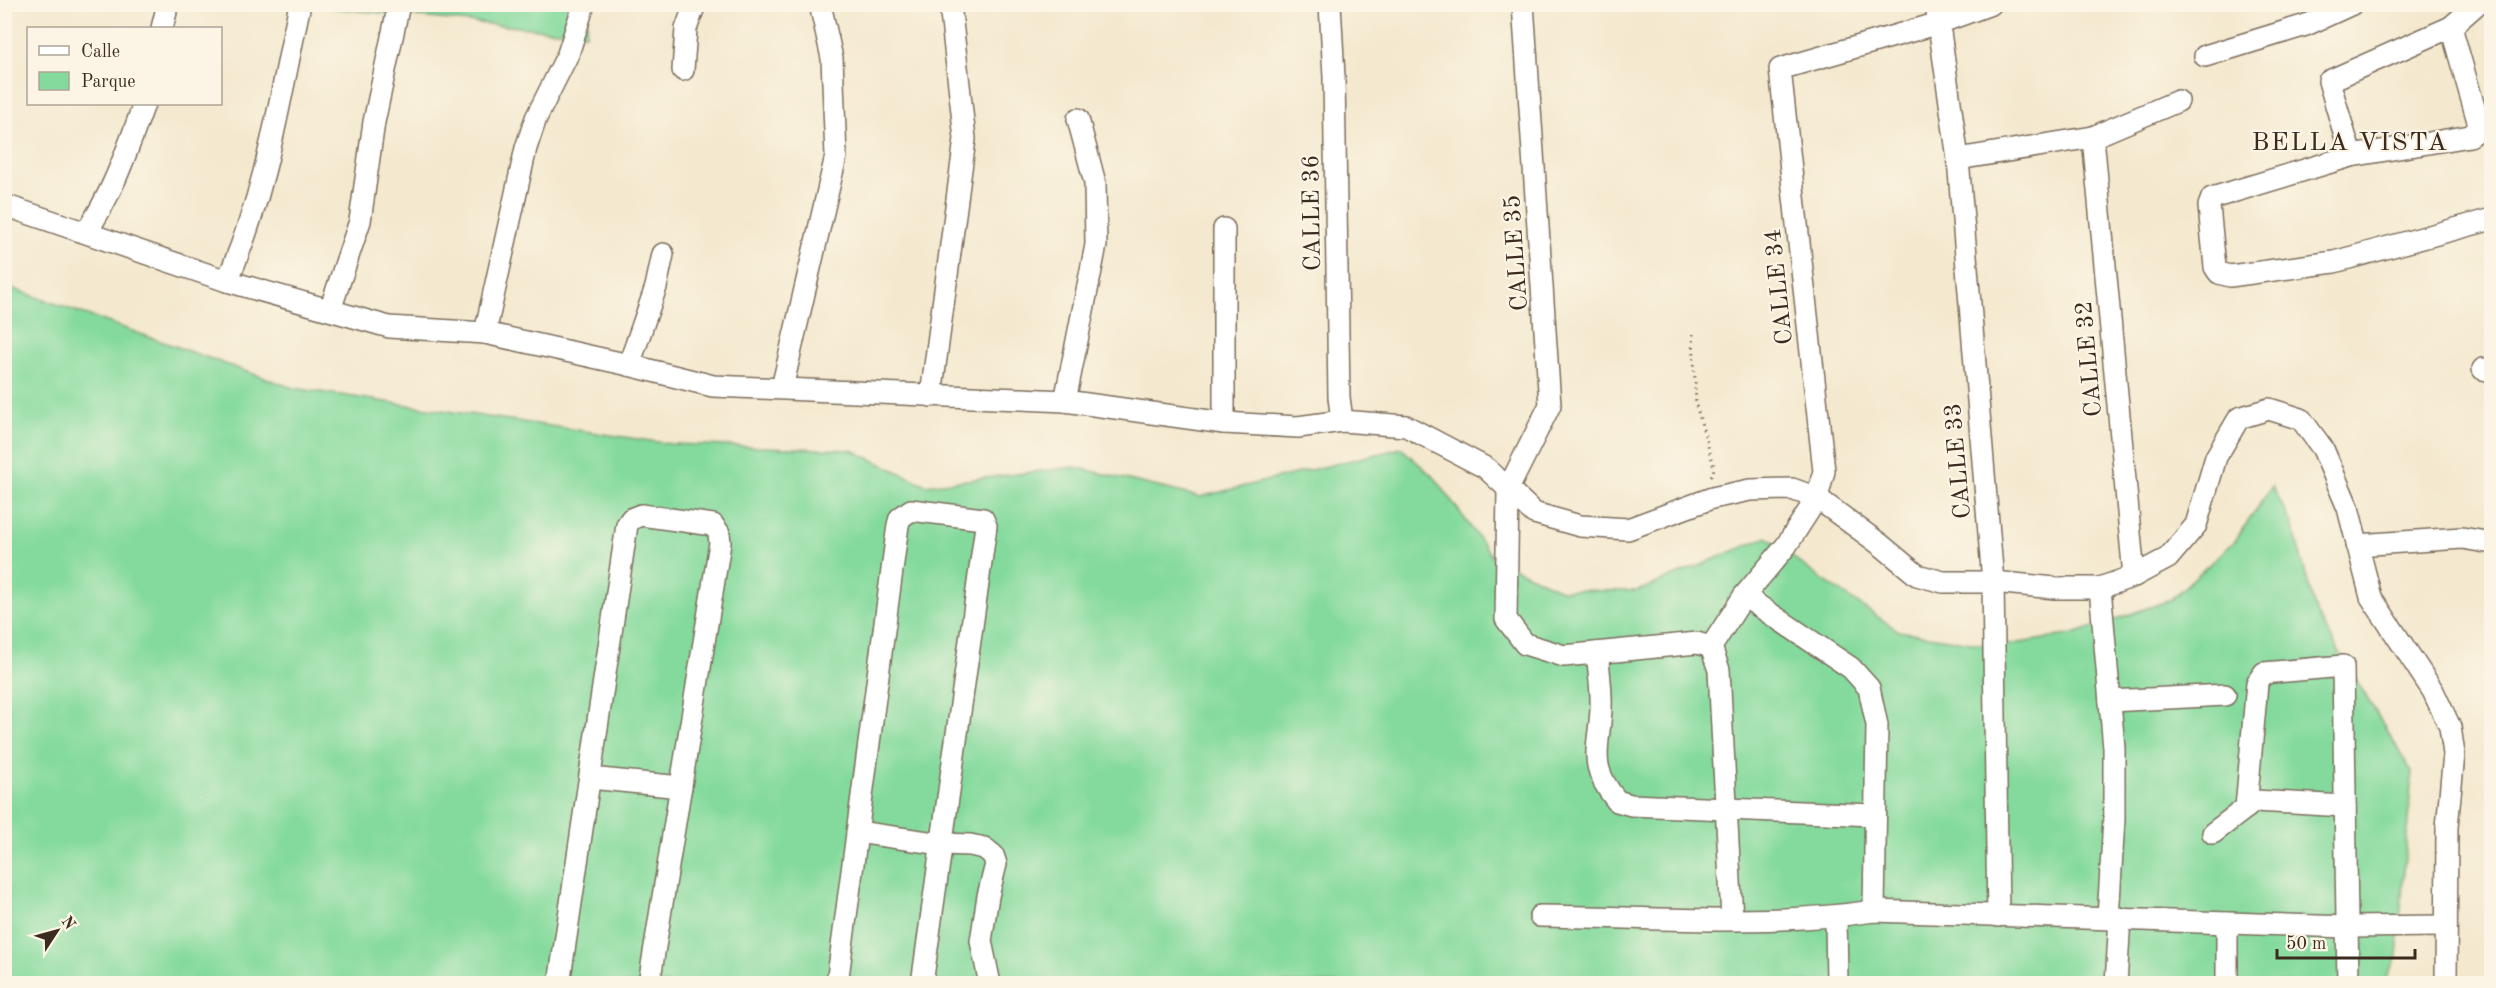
<svg xmlns="http://www.w3.org/2000/svg" width="2496" height="988" viewBox="0 0 2496 988" font-family="'Old Standard TT',serif">
<style>
.green{fill:#84da9d;stroke:#60825e;stroke-width:1.5}
.lines{fill:none;stroke-linecap:round;stroke-linejoin:round}
.minor-casing{stroke:#7c6d5c;stroke-width:24}
.path{stroke:#7c6d5c;stroke-width:3;stroke-dasharray:1.5 4.5;stroke-linecap:butt}
.minor{stroke:#fff;stroke-width:21}
.labels{text-anchor:middle;stroke-width:4.5;stroke-linejoin:round;paint-order:stroke}
.street-label{font-size:24px;fill:#3b2a1e;stroke:#fcf5e5}
.neighbourhood-label{font-size:26px;letter-spacing:1.5px;fill:#3b2a1e;stroke:#fcf5e5}
</style>
<rect width="100%" height="100%" fill="#fcf5e5"/>
<filter id="ink" filterUnits="userSpaceOnUse"><feTurbulence type="fractalNoise" baseFrequency=".0167" numOctaves="2"/><feDisplacementMap in="SourceGraphic" scale="12" xChannelSelector="R" yChannelSelector="G"/><feConvolveMatrix kernelMatrix="1 2 1 2 8 2 1 2 1" color-interpolation-filters="sRGB"/></filter>
<filter id="wash" filterUnits="userSpaceOnUse"><feTurbulence type="fractalNoise" baseFrequency=".008" numOctaves="4" result="noise"/><feDisplacementMap in="SourceGraphic" scale="24" xChannelSelector="R" yChannelSelector="G"/><feGaussianBlur stdDeviation="1.35" result="paint"/><feColorMatrix in="noise" values="0 0 0 0 0 0 0 0 0 0 0 0 0 0 0 0 0 1.4 0 .05"/><feComposite in="paint" operator="in"/></filter>
<g filter="url(#wash)">
<rect width="100%" height="100%" fill="#f4e9cf"/>
<g class="green">
<path d="M 303,5 L 588,5 L 586,34 Z"/>
<path d="M 5,286 L 293,388 L 671,444 L 852,450 L 926,485 L 1074,467 L 1200,497 L 1401,448 L 1436,479 L 1493,558 L 1561,590 L 1638,591 L 1767,537 L 1813,573 L 1899,631 L 1995,647 L 2074,634 L 2170,600 L 2235,541 L 2272,486 L 2292,524 L 2317,615 L 2412,772 L 2397,957 L 2383,983 L 5,984 Z"/>
</g>
</g>
<g filter="url(#ink)">
<g class="lines">
<defs>
<g id="minor">
<path d="M 1330,4 L 1334,77 L 1339,397 L 1342,421"/>
<path d="M 1523,4 L 1550,405 L 1508,489 L 1506,619 L 1525,644 L 1564,656 L 1697,643 L 1711,647"/>
<path d="M 1936,4 L 1958,159 L 1993,582 L 1998,916"/>
<path d="M 2451,27 L 2478,121 L 2478,130 L 2470,136 L 2351,156 L 2212,198 L 2209,206 L 2215,267 L 2219,273 L 2230,276 L 2334,262 L 2492,219"/>
<path d="M 162,28 L 166,12"/>
<path d="M 2205,56 L 2306,25 L 2352,4"/>
<path d="M 683,70 L 686,29 L 695,4"/>
<path d="M 2093,137 L 2134,576"/>
<path d="M 2351,156 L 2329,81 L 2451,27 L 2477,4"/>
<path d="M 1958,159 L 2093,137 L 2178,101"/>
<path d="M 4,205 L 227,281 L 389,327 L 485,333 L 629,365 L 713,386 L 1065,401 L 1224,423 L 1298,427 L 1342,421 L 1406,426 L 1486,468 L 1534,513 L 1580,526 L 1628,529 L 1712,498 L 1750,490 L 1792,489 L 1817,498 L 1881,545 L 1917,575 L 1943,582 L 1993,582 L 2055,588 L 2100,588 L 2134,576 L 2168,558 L 2196,525 L 2216,457 L 2239,418 L 2269,409 L 2301,419 L 2323,449 L 2348,508 L 2371,597 L 2433,691 L 2450,727 L 2454,754 L 2447,827 L 2446,984"/>
<path d="M 1224,229 L 1224,423"/>
<path d="M 86,232 C 113,194 128,147 144,104"/>
<path d="M 227,281 C 266,194 280,98 300,4"/>
<path d="M 330,310 L 360,221 L 374,122 L 399,4"/>
<path d="M 485,333 L 526,148 L 536,118 L 568,54 L 584,4"/>
<path d="M 629,365 L 656,287 L 663,254"/>
<path d="M 2483,369 L 2492,371"/>
<path d="M 782,388 L 836,156 L 832,58 L 820,4"/>
<path d="M 931,396 L 965,139 L 950,4"/>
<path d="M 1065,401 L 1096,245 L 1095,183 L 1078,119"/>
<path d="M 2357,545 L 2462,538 L 2492,543"/>
<path d="M 2100,588 L 2114,748 L 2114,819 L 2108,918"/>
<path d="M 1744,596 L 1851,668 L 1869,688 L 1877,725 L 1874,911"/>
<path d="M 1711,647 L 1744,596 L 1786,546 L 1817,498 L 1824,471 L 1780,69 L 1939,23 L 1991,4"/>
<path d="M 1711,647 L 1719,670 L 1732,919"/>
<path d="M 1597,653 C 1599,671 1602,691 1601,709 C 1599,750 1587,765 1617,801 L 1631,805 L 1874,815"/>
<path d="M 2110,701 L 2225,695"/>
<path d="M 590,778 L 681,787"/>
<path d="M 2246,808 L 2257,683 L 2264,673 L 2343,666 L 2348,984"/>
<path d="M 857,832 L 942,844 L 970,845 L 984,848 L 993,855 L 996,864 L 988,896 L 981,941 L 990,984"/>
<path d="M 2213,833 L 2255,801 L 2345,806"/>
<path d="M 1540,916 C 1650,917 1765,927 1874,911 L 2348,927 L 2446,926"/>
<path d="M 1836,917 L 1837,984"/>
<path d="M 559,984 L 627,525 L 631,519 L 641,515 L 713,525 L 719,533 L 720,543 L 649,984"/>
<path d="M 837,984 L 898,525 L 900,518 L 911,510 L 983,519 L 986,526 L 922,984"/>
<path d="M 2116,984 L 2120,918"/>
<path d="M 2227,984 L 2227,923"/>
</g>
</defs>
<use href="#minor" class="minor-casing"/>
<path class="path" d="M 1693,334 L 1696,405 L 1714,467 L 1713,474 L 1708,478"/>
<use href="#minor" class="minor"/>
</g>
</g>
<g class="labels">
<g class="street-label">
<text transform="translate(1311 213) rotate(-91)" y="8">CALLE 36</text>
<text transform="translate(1515 253) rotate(-94)" y="8">CALLE 35</text>
<text transform="translate(1778 287) rotate(-96)" y="8">CALLE 34</text>
<text transform="translate(2088 359) rotate(-95)" y="8">CALLE 32</text>
<text transform="translate(1957 461) rotate(-95)" y="8">CALLE 33</text>
</g>
<g class="neighbourhood-label">
<text x="2350" y="150">BELLA VISTA</text>
</g>
</g>
<rect width="2496" height="988" fill="none" stroke="#fcf5e5" stroke-width="24"/>
<rect x="27" y="27" width="195" height="78" fill="#fcf5e5" stroke="#afa495" stroke-width="1.5"/>
<rect x="39" y="46" width="30" height="9" fill="#ffffff" stroke="#afa495" stroke-width="1.5"/>
<text x="81" y="57" font-size="18" fill="#3b2a1e">Calle</text>
<rect x="39" y="72" width="30" height="18" fill="#84da9d" stroke="#afa495" stroke-width="1.5"/>
<text x="81" y="87" font-size="18" fill="#3b2a1e">Parque</text>
<g transform="translate(57 931) rotate(54)" stroke="#fcf5e5" stroke-width="4.5" paint-order="stroke">
<path d="M0-4.5L10 22L0 15L-10 22Z" fill="#3b2a1e"/>
<text y="-9" font-size="16" font-weight="bold" text-anchor="middle" fill="#3b2a1e">N</text>
</g>
<path d="M2277 949v9h138v-9" fill="none" stroke="#3b2a1e" stroke-width="3"/>
<text x="2286" y="949" font-size="18" fill="#3b2a1e" stroke="#fcf5e5" stroke-width="4.5" paint-order="stroke">50 m</text>
</svg>
